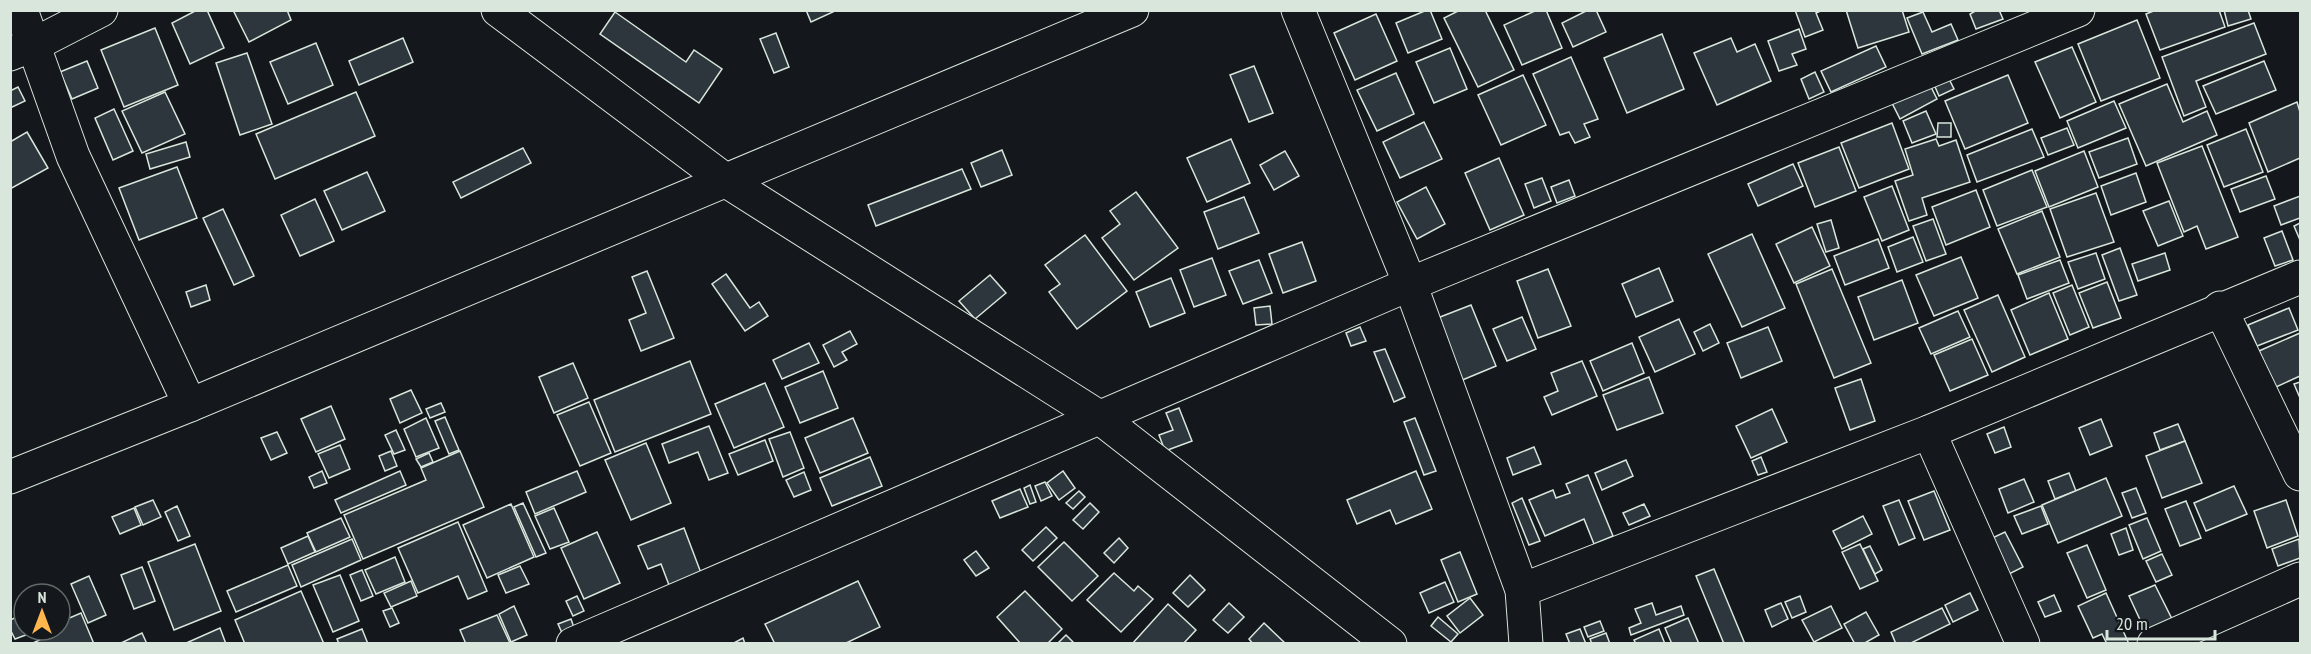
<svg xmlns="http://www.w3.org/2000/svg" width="2311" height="654" viewBox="0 0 2311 654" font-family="'PT Sans Narrow',sans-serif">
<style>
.building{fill:#2c363c;stroke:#d8e6dc;stroke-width:1.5}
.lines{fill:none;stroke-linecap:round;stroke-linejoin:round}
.minor-casing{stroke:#d8e6dc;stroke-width:35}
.minor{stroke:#14181c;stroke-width:33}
</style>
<rect width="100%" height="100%" fill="#14181c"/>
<g class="building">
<path d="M 197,10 L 207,10 L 224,48 L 190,64 L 172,23 Z"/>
<path d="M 233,10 L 287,10 L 291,20 L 249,42 Z"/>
<path d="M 806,10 L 832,10 L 833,12 L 811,22 Z"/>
<path d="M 1427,10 L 1430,10 L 1442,39 L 1408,53 L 1396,23 Z"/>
<path d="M 1460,10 L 1485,10 L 1514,70 L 1478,87 L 1444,18 Z"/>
<path d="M 1537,10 L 1546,10 L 1562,48 L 1522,65 L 1504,25 Z"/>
<path d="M 1588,10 L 1596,10 L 1606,32 L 1573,47 L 1562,23 Z"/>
<path d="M 1795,10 L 1823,10 L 1816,13 L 1823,30 L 1805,37 Z"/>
<path d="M 1846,10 L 1902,10 L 1909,32 L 1858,48 Z"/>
<path d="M 1977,10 L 1999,10 L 2003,19 L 1976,29 L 1970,14 Z"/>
<path d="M 2156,10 L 2219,10 L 2225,27 L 2160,50 L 2146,14 Z"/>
<path d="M 2224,10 L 2248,10 L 2251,19 L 2228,26 Z"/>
<path d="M 615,12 L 686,62 L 694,50 L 722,69 L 699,103 L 600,34 Z"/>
<path d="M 1923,12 L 1932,32 L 1951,24 L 1958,40 L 1922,54 L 1907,18 Z"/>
<path d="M 1376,14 L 1397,61 L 1355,80 L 1334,33 Z"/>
<path d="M 2137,20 L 2160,78 L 2101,101 L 2078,44 Z"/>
<path d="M 2254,23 L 2266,54 L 2196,81 L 2206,107 L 2184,116 L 2162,57 Z"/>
<path d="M 155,28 L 178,85 L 124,107 L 101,50 Z"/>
<path d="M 1799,29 L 1806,49 L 1792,54 L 1797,65 L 1779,71 L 1768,41 Z"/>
<path d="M 776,33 L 789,67 L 774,73 L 760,39 Z"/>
<path d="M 1662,34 L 1684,89 L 1627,113 L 1604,58 Z"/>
<path d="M 403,38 L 413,62 L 359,85 L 349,61 Z"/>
<path d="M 1731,38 L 1737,52 L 1755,44 L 1771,81 L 1717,105 L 1694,53 Z"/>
<path d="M 316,43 L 333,85 L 288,104 L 270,62 Z"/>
<path d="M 1876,46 L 1886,67 L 1831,92 L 1821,71 Z"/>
<path d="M 2072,47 L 2096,102 L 2060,118 L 2035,62 Z"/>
<path d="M 1450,48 L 1467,89 L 1434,103 L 1416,62 Z"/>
<path d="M 247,53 L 272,124 L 240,135 L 216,63 Z"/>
<path d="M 1571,57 L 1598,119 L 1584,124 L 1590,137 L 1575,143 L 1569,132 L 1560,135 L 1533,74 Z"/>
<path d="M 87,61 L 98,88 L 72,99 L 60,72 Z"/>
<path d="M 2264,61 L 2276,90 L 2216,114 L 2203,86 Z"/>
<path d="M 1254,66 L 1273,113 L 1249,122 L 1230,75 Z"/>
<path d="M 1815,72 L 1824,92 L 1809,99 L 1801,79 Z"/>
<path d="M 1396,73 L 1414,114 L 1377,131 L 1357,90 Z"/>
<path d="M 1523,75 L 1546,125 L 1501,145 L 1478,95 Z"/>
<path d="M 1947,75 L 1954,89 L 1939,96 L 1933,82 Z"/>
<path d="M 2008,75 L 2028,123 L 1965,149 L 1945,101 Z"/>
<path d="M 1929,83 L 1937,99 L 1900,119 L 1891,101 Z"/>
<path d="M 2167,84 L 2183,122 L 2207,111 L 2217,135 L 2146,166 L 2119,104 Z"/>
<path d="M 18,87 L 25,101 L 10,108 L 10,91 Z"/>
<path d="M 165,92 L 185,134 L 142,153 L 122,111 Z"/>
<path d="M 356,92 L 375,136 L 275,179 L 256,134 Z"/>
<path d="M 2114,101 L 2126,128 L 2078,148 L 2067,121 Z"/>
<path d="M 2297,102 L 2300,112 L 2300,158 L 2268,172 L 2249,123 Z"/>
<path d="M 114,109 L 133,151 L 113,160 L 95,118 Z"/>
<path d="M 1926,111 L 1936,134 L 1912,143 L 1903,121 Z"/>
<path d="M 1424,122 L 1442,159 L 1400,178 L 1383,142 Z"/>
<path d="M 1892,123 L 1909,169 L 1859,188 L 1841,143 Z"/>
<path d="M 1938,123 L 1951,123 L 1951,137 L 1937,137 Z"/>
<path d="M 2067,128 L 2074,145 L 2048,155 L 2041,138 Z"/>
<path d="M 2032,129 L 2044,157 L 1977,182 L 1967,155 Z"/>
<path d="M 2246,129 L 2263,172 L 2224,187 L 2207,145 Z"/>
<path d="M 27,132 L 48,168 L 10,189 L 10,142 Z"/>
<path d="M 2128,138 L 2137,164 L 2099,178 L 2089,152 Z"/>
<path d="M 1231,139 L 1250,183 L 1207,202 L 1187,158 Z"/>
<path d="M 1936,139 L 1939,146 L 1956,140 L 1970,182 L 1922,198 L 1927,215 L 1909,221 L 1895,181 L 1913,175 L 1905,149 Z"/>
<path d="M 186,142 L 190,157 L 150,169 L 146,154 Z"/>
<path d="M 2202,146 L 2238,237 L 2206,249 L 2197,226 L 2184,232 L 2157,163 Z"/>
<path d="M 1839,147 L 1856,191 L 1815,207 L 1798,163 Z"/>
<path d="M 523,148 L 531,163 L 461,198 L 453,182 Z"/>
<path d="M 1002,150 L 1012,175 L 981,187 L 971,163 Z"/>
<path d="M 1285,151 L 1299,176 L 1274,190 L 1260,165 Z"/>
<path d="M 2084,151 L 2098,187 L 2049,207 L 2035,171 Z"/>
<path d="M 1499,158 L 1524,215 L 1490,230 L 1465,173 Z"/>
<path d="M 1793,164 L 1803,186 L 1758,206 L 1748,184 Z"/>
<path d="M 177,167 L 197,218 L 139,240 L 119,188 Z"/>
<path d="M 962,169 L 971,189 L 876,226 L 868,205 Z"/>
<path d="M 2032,170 L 2047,207 L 1997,226 L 1983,190 Z"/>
<path d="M 367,172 L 385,211 L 342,230 L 324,191 Z"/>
<path d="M 2136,173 L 2146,202 L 2111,215 L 2101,186 Z"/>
<path d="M 2266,176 L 2275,199 L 2240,212 L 2231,189 Z"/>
<path d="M 1542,178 L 1551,201 L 1534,208 L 1525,184 Z"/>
<path d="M 1569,180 L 1575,196 L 1557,203 L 1551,187 Z"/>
<path d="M 1892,186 L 1909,230 L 1882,241 L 1864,197 Z"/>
<path d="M 1426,187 L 1445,224 L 1417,239 L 1397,202 Z"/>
<path d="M 1976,190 L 1990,227 L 1946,245 L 1932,207 Z"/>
<path d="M 1136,192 L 1178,248 L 1134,280 L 1102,238 L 1120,224 L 1110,211 Z"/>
<path d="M 2096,193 L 2114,242 L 2067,257 L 2050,209 Z"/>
<path d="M 2300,196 L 2300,218 L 2281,225 L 2274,206 Z"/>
<path d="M 1244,197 L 1259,233 L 1218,249 L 1204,212 Z"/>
<path d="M 315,199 L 334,241 L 300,256 L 281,215 Z"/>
<path d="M 2169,201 L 2183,236 L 2158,246 L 2143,211 Z"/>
<path d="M 223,209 L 254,276 L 234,285 L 203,218 Z"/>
<path d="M 2042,211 L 2060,257 L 2017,274 L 1998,229 Z"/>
<path d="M 1933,219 L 1946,254 L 1926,261 L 1913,226 Z"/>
<path d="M 1831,220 L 1839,248 L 1826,252 L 1817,224 Z"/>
<path d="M 2300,223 L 2300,240 L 2294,226 Z"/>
<path d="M 1812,227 L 1830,266 L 1794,283 L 1776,244 Z"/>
<path d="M 2282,231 L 2293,260 L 2275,266 L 2264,238 Z"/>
<path d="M 1752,234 L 1785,308 L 1742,327 L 1708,254 Z"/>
<path d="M 1085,235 L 1127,291 L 1077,329 L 1049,292 L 1060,284 L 1045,265 Z"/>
<path d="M 1913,237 L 1923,262 L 1897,272 L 1888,247 Z"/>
<path d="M 1878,239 L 1889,268 L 1845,285 L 1834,256 Z"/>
<path d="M 1302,242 L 1316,281 L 1283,293 L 1269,254 Z"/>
<path d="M 2120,248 L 2137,295 L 2119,301 L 2102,255 Z"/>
<path d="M 2096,253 L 2105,279 L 2078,289 L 2068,262 Z"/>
<path d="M 2165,253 L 2170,270 L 2138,281 L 2132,264 Z"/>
<path d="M 1961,257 L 1978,298 L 1934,316 L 1916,275 Z"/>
<path d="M 1212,258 L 1226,295 L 1194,307 L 1180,270 Z"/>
<path d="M 1259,260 L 1272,293 L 1243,304 L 1229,271 Z"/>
<path d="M 2060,260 L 2069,283 L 2027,299 L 2018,275 Z"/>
<path d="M 1659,268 L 1673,301 L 1636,317 L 1622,284 Z"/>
<path d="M 1548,269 L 1571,326 L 1538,338 L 1517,281 Z"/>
<path d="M 1832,269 L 1871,363 L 1834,378 L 1796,284 Z"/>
<path d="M 647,271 L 674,338 L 641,351 L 629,320 L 646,313 L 632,277 Z"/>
<path d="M 726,274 L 750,308 L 759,302 L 768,316 L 745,331 L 712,284 Z"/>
<path d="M 990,275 L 1006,293 L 975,319 L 959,301 Z"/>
<path d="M 1171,278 L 1185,313 L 1150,327 L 1136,292 Z"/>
<path d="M 1902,280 L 1918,323 L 1874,340 L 1858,297 Z"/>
<path d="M 2107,282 L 2121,318 L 2093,328 L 2079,293 Z"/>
<path d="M 206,285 L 210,300 L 191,307 L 186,292 Z"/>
<path d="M 2072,285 L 2089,327 L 2070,335 L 2053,293 Z"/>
<path d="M 2049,293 L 2068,339 L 2030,355 L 2011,310 Z"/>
<path d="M 1998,295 L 2025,357 L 1992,372 L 1964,310 Z"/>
<path d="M 1471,305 L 1496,366 L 1460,381 L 1435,319 Z"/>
<path d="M 1270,306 L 1272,324 L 1256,325 L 1254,308 Z"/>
<path d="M 2289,308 L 2298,330 L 2257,346 L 2248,325 Z"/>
<path d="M 1958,311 L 1970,337 L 1931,354 L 1919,328 Z"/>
<path d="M 1522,317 L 1536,349 L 1507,361 L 1493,329 Z"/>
<path d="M 1679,319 L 1695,354 L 1655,372 L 1639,337 Z"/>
<path d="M 1710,324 L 1719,343 L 1703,351 L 1694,332 Z"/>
<path d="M 1360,327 L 1366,341 L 1351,346 L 1346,333 Z"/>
<path d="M 1768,327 L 1782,361 L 1741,378 L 1727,343 Z"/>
<path d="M 850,331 L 857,344 L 842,352 L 847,360 L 834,367 L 823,345 Z"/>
<path d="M 2300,333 L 2300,376 L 2276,387 L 2259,351 Z"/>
<path d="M 1972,339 L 1988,375 L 1950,391 L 1934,355 Z"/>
<path d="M 809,343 L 819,363 L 782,379 L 773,360 Z"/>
<path d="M 1632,343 L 1644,373 L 1603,391 L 1590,361 Z"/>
<path d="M 1385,349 L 1405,397 L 1394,402 L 1374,352 Z"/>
<path d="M 690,361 L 711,414 L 615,452 L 594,400 Z"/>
<path d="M 1582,361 L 1597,396 L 1552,415 L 1544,397 L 1558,391 L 1551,373 Z"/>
<path d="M 573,363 L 588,398 L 554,413 L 539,377 Z"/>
<path d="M 823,371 L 838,408 L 800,423 L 785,387 Z"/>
<path d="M 1649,377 L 1663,413 L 1617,430 L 1603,395 Z"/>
<path d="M 1861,379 L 1875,421 L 1850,430 L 1835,388 Z"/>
<path d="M 2300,382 L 2300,398 L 2294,384 Z"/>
<path d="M 765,383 L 784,427 L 734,448 L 715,404 Z"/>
<path d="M 411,390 L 422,413 L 400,423 L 390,399 Z"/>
<path d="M 589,402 L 611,453 L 580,466 L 557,415 Z"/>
<path d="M 441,403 L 445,412 L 430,418 L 426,409 Z"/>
<path d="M 331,406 L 345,439 L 316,452 L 301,419 Z"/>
<path d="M 1179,408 L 1192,441 L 1165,451 L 1159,435 L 1173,430 L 1166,413 Z"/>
<path d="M 1772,409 L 1787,442 L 1751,458 L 1736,426 Z"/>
<path d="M 445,417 L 459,450 L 449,454 L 435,421 Z"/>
<path d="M 426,418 L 439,448 L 416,457 L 404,429 Z"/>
<path d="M 853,418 L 868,453 L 820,473 L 805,438 Z"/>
<path d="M 1415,418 L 1436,471 L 1424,475 L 1404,422 Z"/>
<path d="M 2101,419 L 2112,446 L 2090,455 L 2079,428 Z"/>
<path d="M 2178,424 L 2185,441 L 2160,450 L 2154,433 Z"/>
<path d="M 709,426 L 728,473 L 709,480 L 698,452 L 669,463 L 662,444 Z"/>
<path d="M 2004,427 L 2011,447 L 1995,453 L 1987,434 Z"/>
<path d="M 396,430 L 405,450 L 394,454 L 385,435 Z"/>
<path d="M 277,432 L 287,453 L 271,460 L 261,438 Z"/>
<path d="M 790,432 L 804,468 L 783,477 L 769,439 Z"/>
<path d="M 765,440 L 773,461 L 738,475 L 729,454 Z"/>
<path d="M 2185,441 L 2202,483 L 2162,498 L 2146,456 Z"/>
<path d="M 646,443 L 671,503 L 631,520 L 605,460 Z"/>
<path d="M 340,445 L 350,469 L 329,478 L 318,454 Z"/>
<path d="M 1534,447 L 1541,464 L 1513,475 L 1507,458 Z"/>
<path d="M 391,451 L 397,466 L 385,471 L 379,456 Z"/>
<path d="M 460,451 L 484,507 L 363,559 L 344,515 L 426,480 L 421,468 Z"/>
<path d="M 429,453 L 433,462 L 421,467 L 416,459 Z"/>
<path d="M 870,457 L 882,486 L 832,506 L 820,478 Z"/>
<path d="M 1761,457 L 1767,472 L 1758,475 L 1752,461 Z"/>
<path d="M 1626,460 L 1633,476 L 1602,490 L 1595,473 Z"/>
<path d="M 322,471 L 327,483 L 314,488 L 309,477 Z"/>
<path d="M 400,471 L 406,485 L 341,513 L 335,500 Z"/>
<path d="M 577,471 L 586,492 L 535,514 L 526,492 Z"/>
<path d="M 1063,471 L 1075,488 L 1059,500 L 1047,483 Z"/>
<path d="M 1416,471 L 1432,509 L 1396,524 L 1390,510 L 1357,524 L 1347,500 Z"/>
<path d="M 804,472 L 811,490 L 794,497 L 786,480 Z"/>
<path d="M 2069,473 L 2076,491 L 2055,499 L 2048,481 Z"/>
<path d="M 1588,475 L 1613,536 L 1594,544 L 1584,519 L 1545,536 L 1529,500 L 1553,490 L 1556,498 L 1570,493 L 1566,484 Z"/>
<path d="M 2106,478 L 2122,516 L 2058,543 L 2042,505 Z"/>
<path d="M 2024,479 L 2034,502 L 2008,513 L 1999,489 Z"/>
<path d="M 1045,482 L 1052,496 L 1041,501 L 1035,486 Z"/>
<path d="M 1030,485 L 1036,502 L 1030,504 L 1024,488 Z"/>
<path d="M 2234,486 L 2247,514 L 2206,531 L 2194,503 Z"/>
<path d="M 2136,488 L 2146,513 L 2132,518 L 2122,493 Z"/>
<path d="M 1020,489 L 1028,507 L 1000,518 L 992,501 Z"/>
<path d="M 1079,491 L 1085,497 L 1073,509 L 1066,503 Z"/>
<path d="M 1934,491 L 1950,530 L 1924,540 L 1908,501 Z"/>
<path d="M 1522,498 L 1540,541 L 1529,545 L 1512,503 Z"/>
<path d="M 153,500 L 161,517 L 143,525 L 135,507 Z"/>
<path d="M 1899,500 L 1915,538 L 1899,545 L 1883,506 Z"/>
<path d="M 2286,500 L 2298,536 L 2267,548 L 2254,511 Z"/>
<path d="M 2186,501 L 2201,538 L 2180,546 L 2165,509 Z"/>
<path d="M 523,503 L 546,553 L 536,557 L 514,507 Z"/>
<path d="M 1090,503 L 1099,512 L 1083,529 L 1073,520 Z"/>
<path d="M 511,504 L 534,557 L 487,578 L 463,525 Z"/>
<path d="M 1644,504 L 1650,516 L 1629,525 L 1623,513 Z"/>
<path d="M 177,506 L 190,536 L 178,541 L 165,512 Z"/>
<path d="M 2041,506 L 2048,524 L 2022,534 L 2014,516 Z"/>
<path d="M 134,508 L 141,525 L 120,534 L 112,517 Z"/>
<path d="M 554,508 L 569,542 L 550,549 L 535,516 Z"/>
<path d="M 1863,516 L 1872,534 L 1842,549 L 1833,531 Z"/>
<path d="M 341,518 L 350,537 L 316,552 L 307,533 Z"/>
<path d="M 2147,518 L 2161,551 L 2143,559 L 2129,525 Z"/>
<path d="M 458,522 L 487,591 L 468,599 L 458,576 L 418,593 L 398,548 Z"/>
<path d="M 1046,527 L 1057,538 L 1033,561 L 1022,550 Z"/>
<path d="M 684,528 L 701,573 L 669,585 L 661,564 L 648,569 L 638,546 Z"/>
<path d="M 2126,528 L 2133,550 L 2119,555 L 2111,534 Z"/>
<path d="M 597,532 L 620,583 L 584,599 L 561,548 Z"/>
<path d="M 2005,532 L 2023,567 L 2005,576 L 1988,540 Z"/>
<path d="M 308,536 L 315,552 L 288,564 L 281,548 Z"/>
<path d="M 1119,538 L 1128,548 L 1114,563 L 1104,553 Z"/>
<path d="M 352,539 L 361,560 L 301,587 L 292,565 Z"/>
<path d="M 2299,539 L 2300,558 L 2278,566 L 2272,549 Z"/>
<path d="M 1064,542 L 1098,576 L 1072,601 L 1038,567 Z"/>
<path d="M 195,544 L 221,611 L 174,630 L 148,562 Z"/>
<path d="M 1860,544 L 1878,581 L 1860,589 L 1842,552 Z"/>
<path d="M 2087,545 L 2106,590 L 2087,598 L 2067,553 Z"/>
<path d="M 1870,546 L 1882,570 L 1875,574 L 1863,549 Z"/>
<path d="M 976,551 L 989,568 L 976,576 L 964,560 Z"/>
<path d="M 1460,552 L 1477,594 L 1458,602 L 1441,560 Z"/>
<path d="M 2162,554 L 2172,575 L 2156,582 L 2146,561 Z"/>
<path d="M 395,557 L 405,582 L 376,594 L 365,570 Z"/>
<path d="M 288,565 L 297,586 L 236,612 L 227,591 Z"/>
<path d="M 520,566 L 529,584 L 506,593 L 498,575 Z"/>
<path d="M 142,567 L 155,601 L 134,609 L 121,575 Z"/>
<path d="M 1714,569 L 1745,644 L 1724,644 L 1696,576 Z"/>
<path d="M 362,570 L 373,596 L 361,601 L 350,575 Z"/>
<path d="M 1114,573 L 1134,591 L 1138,586 L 1153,599 L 1121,632 L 1087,600 Z"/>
<path d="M 340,575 L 359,621 L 333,632 L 313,585 Z"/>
<path d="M 1190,575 L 1205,590 L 1188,607 L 1173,593 Z"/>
<path d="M 89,576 L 106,615 L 88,623 L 71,584 Z"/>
<path d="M 411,581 L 417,596 L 391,607 L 384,593 Z"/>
<path d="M 858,581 L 880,627 L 844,644 L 775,644 L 765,624 Z"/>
<path d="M 1445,582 L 1454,602 L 1429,613 L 1420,593 Z"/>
<path d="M 2155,585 L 2175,625 L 2148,637 L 2129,596 Z"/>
<path d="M 301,591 L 324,644 L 245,644 L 235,620 Z"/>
<path d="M 1025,591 L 1062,629 L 1047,644 L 1021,644 L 997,617 Z"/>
<path d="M 1970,593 L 1978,610 L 1953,622 L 1945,605 Z"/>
<path d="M 2106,593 L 2129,644 L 2107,644 L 2102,634 L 2093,638 L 2078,606 Z"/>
<path d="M 2054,595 L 2061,611 L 2045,617 L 2038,602 Z"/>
<path d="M 577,596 L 584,611 L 573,616 L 566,601 Z"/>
<path d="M 1800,596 L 1806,612 L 1792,618 L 1785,602 Z"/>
<path d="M 1470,598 L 1483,615 L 1460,633 L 1447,616 Z"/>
<path d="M 1229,603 L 1244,617 L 1228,633 L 1213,620 Z"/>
<path d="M 1652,603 L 1656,615 L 1681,606 L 1684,615 L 1631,635 L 1629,628 L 1641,623 L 1635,609 Z"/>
<path d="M 1781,603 L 1788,619 L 1772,627 L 1765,610 Z"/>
<path d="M 1168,604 L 1196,630 L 1183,644 L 1132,644 Z"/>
<path d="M 514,606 L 527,635 L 511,642 L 499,614 Z"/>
<path d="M 1831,606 L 1842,628 L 1814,642 L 1802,620 Z"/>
<path d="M 392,608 L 399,623 L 390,627 L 383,611 Z"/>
<path d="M 1942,608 L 1950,624 L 1909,644 L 1896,644 L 1891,632 Z"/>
<path d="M 1866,612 L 1879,635 L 1863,644 L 1855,644 L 1844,624 Z"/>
<path d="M 81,613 L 94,644 L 31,644 L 50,635 L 47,630 L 60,630 L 60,622 Z"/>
<path d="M 24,614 L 24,630 L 34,632 L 15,639 L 10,629 L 10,620 Z"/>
<path d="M 497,615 L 510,643 L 466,644 L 460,630 Z"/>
<path d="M 1438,617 L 1458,634 L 1451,642 L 1431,626 Z"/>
<path d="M 1688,618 L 1699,644 L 1672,644 L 1665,628 Z"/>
<path d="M 571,619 L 578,639 L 567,644 L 558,624 Z"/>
<path d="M 1600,621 L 1604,631 L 1588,637 L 1584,627 Z"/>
<path d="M 1264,623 L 1286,644 L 1253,644 L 1249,639 Z"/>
<path d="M 220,628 L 226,644 L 184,644 Z"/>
<path d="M 362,629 L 368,644 L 339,644 L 337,639 Z"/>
<path d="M 1580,629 L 1586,644 L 1570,644 L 1566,634 Z"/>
<path d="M 1659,629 L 1665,644 L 1636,644 L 1634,640 Z"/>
<path d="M 142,633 L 147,644 L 119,644 Z"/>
<path d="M 1606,633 L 1610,644 L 1592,644 L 1590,639 Z"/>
<path d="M 1066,635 L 1075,644 L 1057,644 Z"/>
<path d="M 743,638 L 745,644 L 732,644 Z"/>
</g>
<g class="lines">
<defs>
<g id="minor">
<path d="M 21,10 L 73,156 L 190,405"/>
<path d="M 498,10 L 725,180 L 1099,417 L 1390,644"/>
<path d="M 1298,10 L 1410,284 L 1522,590 L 1526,644"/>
<path d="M 10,54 L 35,44 L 101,10"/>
<path d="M 2220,308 L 2300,474"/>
<path d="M 1929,432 L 2023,644"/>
<path d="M 10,477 L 190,405 L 1132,10"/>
<path d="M 1522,590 L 1929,432 L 2300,277"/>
<path d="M 573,644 L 1410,284 L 2078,10"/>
<path d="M 2154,644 L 2300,579"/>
</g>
</defs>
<use href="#minor" class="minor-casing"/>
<use href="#minor" class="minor"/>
</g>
<rect width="2311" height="654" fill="none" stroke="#d8e6dc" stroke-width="24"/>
<g transform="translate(42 612)"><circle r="28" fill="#14181c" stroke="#626a69" stroke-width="1.5"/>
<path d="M0-4.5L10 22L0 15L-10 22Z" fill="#ffb74d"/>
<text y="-9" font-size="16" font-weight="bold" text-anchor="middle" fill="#d8e6dc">N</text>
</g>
<path d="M2107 630v9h108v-9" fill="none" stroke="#d8e6dc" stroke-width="3"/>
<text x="2116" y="630" font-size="18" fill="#d8e6dc" stroke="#14181c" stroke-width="4.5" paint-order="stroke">20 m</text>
</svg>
